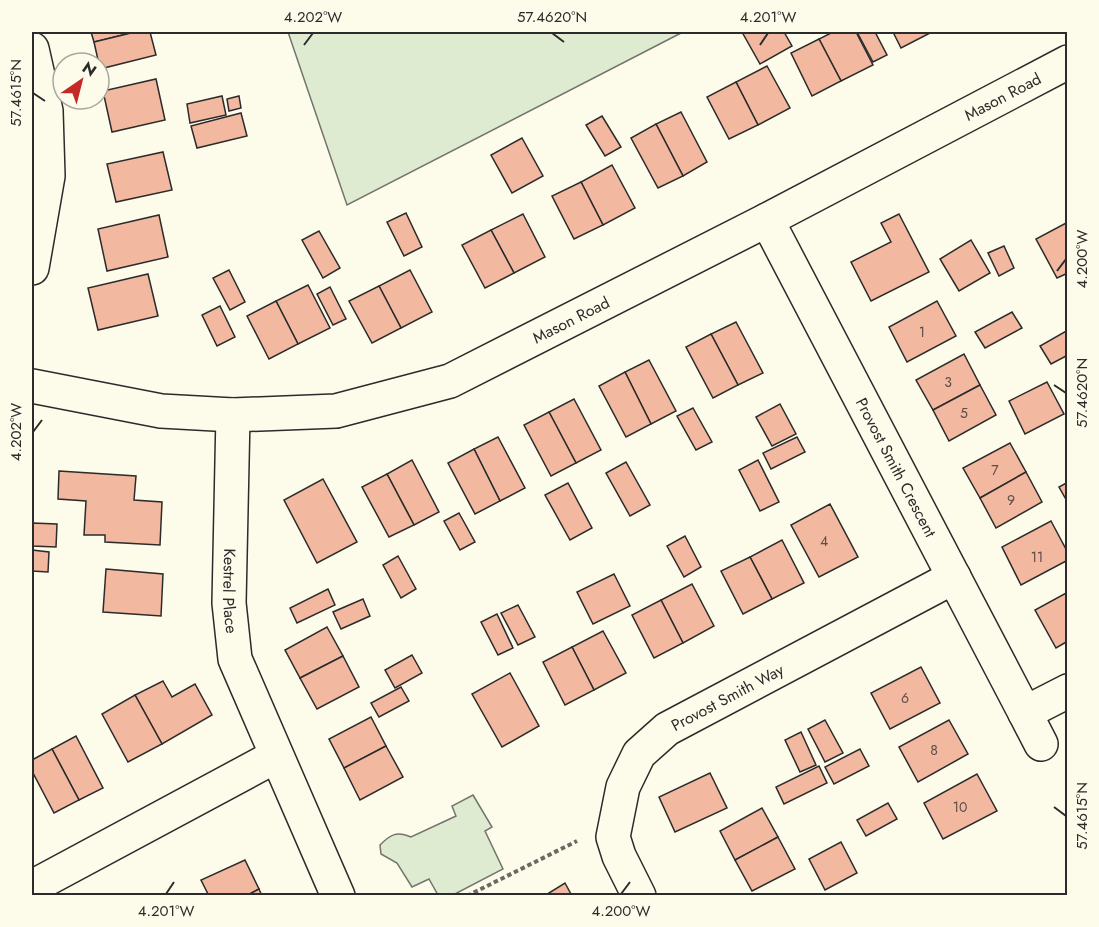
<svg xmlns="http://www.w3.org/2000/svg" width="1099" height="927" viewBox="0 0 1099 927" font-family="Jost,sans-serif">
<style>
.green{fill:#deebd1;stroke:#74746e;stroke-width:1.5}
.building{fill:#f2b8a0;stroke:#2b2b2b;stroke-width:1.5}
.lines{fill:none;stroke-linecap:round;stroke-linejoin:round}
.street-casing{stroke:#2b2b2b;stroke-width:36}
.path{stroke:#6a6964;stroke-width:4;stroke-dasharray:4.5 3;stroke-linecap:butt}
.street{stroke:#fdfbea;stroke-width:33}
.ticks{fill:none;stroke:#2b2b2b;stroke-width:2}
.labels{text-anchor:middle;stroke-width:4.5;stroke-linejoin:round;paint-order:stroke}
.number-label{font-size:14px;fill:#5d4e48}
.street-label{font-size:16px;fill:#2b2b2b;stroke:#fdfbea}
.neatline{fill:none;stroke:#2b2b2b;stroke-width:2}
.ticks-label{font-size:15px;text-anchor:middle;fill:#2b2b2b}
</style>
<rect width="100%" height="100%" fill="#fdfbea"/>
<g class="green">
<path d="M 288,32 L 683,32 L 347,205 Z"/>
<path d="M 473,795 L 492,827 L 485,831 L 503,869 L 453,895 L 438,895 L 429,879 L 412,887 L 397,863 L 381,854 L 380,845 C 391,834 397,831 411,837 L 456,816 L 452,806 Z"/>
</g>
<g class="building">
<path d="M 91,32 L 135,32 L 94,42 Z"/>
<path d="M 135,32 L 150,32 L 156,55 L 100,69 L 94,42 Z"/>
<path d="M 742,32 L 784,32 L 792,46 L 760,64 Z"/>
<path d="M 833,32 L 856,32 L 873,65 L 841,81 L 819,39 Z"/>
<path d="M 857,32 L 875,32 L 887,55 L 873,62 Z"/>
<path d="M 893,32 L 930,32 L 930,33 L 901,48 Z"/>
<path d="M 819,39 L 841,81 L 812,96 L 791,53 Z"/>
<path d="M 767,66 L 790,108 L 758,125 L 736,82 Z"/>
<path d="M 156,79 L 165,120 L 112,132 L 103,91 Z"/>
<path d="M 736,82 L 758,125 L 729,139 L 707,97 Z"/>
<path d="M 222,96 L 226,115 L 190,123 L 187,104 Z"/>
<path d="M 239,96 L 241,108 L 229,111 L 227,99 Z"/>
<path d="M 681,112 L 707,162 L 683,176 L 656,124 Z"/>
<path d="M 241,113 L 247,136 L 197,148 L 191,126 Z"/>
<path d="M 602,116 L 621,147 L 605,156 L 586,125 Z"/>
<path d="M 656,124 L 683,176 L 658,188 L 631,138 Z"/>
<path d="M 522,138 L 543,176 L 512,193 L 491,155 Z"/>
<path d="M 163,152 L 172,190 L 116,202 L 107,164 Z"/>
<path d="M 612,165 L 635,208 L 603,225 L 581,182 Z"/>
<path d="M 581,182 L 603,225 L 574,239 L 552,196 Z"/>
<path d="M 406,213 L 422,247 L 404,256 L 387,222 Z"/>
<path d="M 523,214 L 545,257 L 514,273 L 491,230 Z"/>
<path d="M 899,214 L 929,272 L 871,301 L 851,262 L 891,242 L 881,223 Z"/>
<path d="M 159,215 L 168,257 L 107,271 L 98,229 Z"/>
<path d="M 1068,222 L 1068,273 L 1057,278 L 1036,239 Z"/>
<path d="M 491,230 L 514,273 L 485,288 L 462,245 Z"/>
<path d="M 319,231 L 340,268 L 323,278 L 302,240 Z"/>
<path d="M 971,240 L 990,273 L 959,291 L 940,259 Z"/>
<path d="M 1004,246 L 1014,268 L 999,276 L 988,253 Z"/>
<path d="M 229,270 L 245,302 L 230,310 L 213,278 Z"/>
<path d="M 410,270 L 432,312 L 401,328 L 379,286 Z"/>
<path d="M 148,274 L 158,316 L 98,330 L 88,288 Z"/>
<path d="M 308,285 L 330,328 L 298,344 L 276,301 Z"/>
<path d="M 379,286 L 401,328 L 372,343 L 349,301 Z"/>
<path d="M 330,287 L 346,319 L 333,325 L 317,294 Z"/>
<path d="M 276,301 L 298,344 L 269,359 L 247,316 Z"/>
<path d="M 937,301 L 956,336 L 907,362 L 889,327 Z"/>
<path d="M 220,306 L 235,337 L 217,346 L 202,315 Z"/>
<path d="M 1012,312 L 1022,328 L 985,348 L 975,332 Z"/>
<path d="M 736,322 L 763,373 L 738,385 L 711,334 Z"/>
<path d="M 1068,330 L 1068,355 L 1051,364 L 1040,346 Z"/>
<path d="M 711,334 L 738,385 L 713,398 L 686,347 Z"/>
<path d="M 964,354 L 980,385 L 933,410 L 916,380 Z"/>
<path d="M 649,360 L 676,411 L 651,424 L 625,372 Z"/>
<path d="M 625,372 L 651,424 L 626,437 L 599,386 Z"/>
<path d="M 1047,382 L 1064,414 L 1025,434 L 1009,401 Z"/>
<path d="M 980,385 L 996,415 L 949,441 L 933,410 Z"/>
<path d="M 574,399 L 601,450 L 576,463 L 549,412 Z"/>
<path d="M 780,404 L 796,434 L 772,446 L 756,417 Z"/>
<path d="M 693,408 L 712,442 L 696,450 L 677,416 Z"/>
<path d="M 549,412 L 576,463 L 551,476 L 524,425 Z"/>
<path d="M 498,437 L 525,488 L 500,501 L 474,449 Z"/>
<path d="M 797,437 L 805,452 L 771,469 L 763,453 Z"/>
<path d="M 1010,443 L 1026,472 L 980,498 L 963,468 Z"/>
<path d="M 474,449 L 500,501 L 475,514 L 448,463 Z"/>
<path d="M 412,460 L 439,512 L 414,525 L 387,474 Z"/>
<path d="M 758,460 L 779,502 L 760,511 L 739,470 Z"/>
<path d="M 626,462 L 650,505 L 630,516 L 606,473 Z"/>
<path d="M 59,471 L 136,476 L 134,500 L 162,502 L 160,545 L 105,542 L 105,535 L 84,535 L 86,501 L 58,499 Z"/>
<path d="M 1026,472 L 1042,502 L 996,528 L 980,498 Z"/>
<path d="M 387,474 L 414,525 L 389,537 L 362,487 Z"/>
<path d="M 323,479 L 357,542 L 317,563 L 284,500 Z"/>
<path d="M 1068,482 L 1068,503 L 1059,487 Z"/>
<path d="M 568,483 L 592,528 L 570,540 L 545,495 Z"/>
<path d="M 830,504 L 858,557 L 819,577 L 791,525 Z"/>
<path d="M 459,513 L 475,542 L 460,550 L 444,521 Z"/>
<path d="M 1051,521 L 1068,553 L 1068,560 L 1021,585 L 1002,547 Z"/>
<path d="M 32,523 L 57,524 L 56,547 L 32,546 Z"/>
<path d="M 685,536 L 701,567 L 684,577 L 667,546 Z"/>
<path d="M 782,540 L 804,583 L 772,599 L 750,557 Z"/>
<path d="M 32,550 L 49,552 L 48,572 L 32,571 Z"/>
<path d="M 398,556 L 416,589 L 401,598 L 383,565 Z"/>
<path d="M 750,557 L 772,599 L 743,614 L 721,571 Z"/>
<path d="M 106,569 L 163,574 L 161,616 L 103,612 Z"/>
<path d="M 614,574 L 630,606 L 593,624 L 577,592 Z"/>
<path d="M 692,584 L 714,626 L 683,643 L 661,600 Z"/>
<path d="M 328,589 L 335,605 L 297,623 L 290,608 Z"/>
<path d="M 1068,592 L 1068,641 L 1056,648 L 1035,610 Z"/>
<path d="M 363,599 L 370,616 L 341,629 L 333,612 Z"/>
<path d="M 661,600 L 683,643 L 654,658 L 632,615 Z"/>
<path d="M 518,605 L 535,637 L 518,645 L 501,613 Z"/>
<path d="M 497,614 L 513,648 L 498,655 L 481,622 Z"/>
<path d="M 327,627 L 343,656 L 300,678 L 285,650 Z"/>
<path d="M 603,631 L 626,673 L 594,690 L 572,647 Z"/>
<path d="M 572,647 L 594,690 L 565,705 L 543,662 Z"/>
<path d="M 412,655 L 422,673 L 395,688 L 385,670 Z"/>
<path d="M 343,656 L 359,687 L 317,709 L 300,678 Z"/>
<path d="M 921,667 L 940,703 L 890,729 L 871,693 Z"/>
<path d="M 510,673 L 539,726 L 502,747 L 472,694 Z"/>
<path d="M 163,681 L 172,697 L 195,684 L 212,715 L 162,744 L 135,695 Z"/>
<path d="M 401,687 L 409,701 L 379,717 L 371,703 Z"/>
<path d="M 135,695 L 162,744 L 128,762 L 102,714 Z"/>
<path d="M 371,717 L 386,746 L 344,768 L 329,739 Z"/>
<path d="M 825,720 L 843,753 L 825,762 L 808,729 Z"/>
<path d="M 949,720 L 968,754 L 918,782 L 899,747 Z"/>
<path d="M 801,732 L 816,765 L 800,772 L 785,740 Z"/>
<path d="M 76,736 L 103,788 L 79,800 L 52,749 Z"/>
<path d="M 386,746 L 403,777 L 360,800 L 344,768 Z"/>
<path d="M 52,749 L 79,800 L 54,813 L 32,771 L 32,760 Z"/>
<path d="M 860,749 L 869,766 L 834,784 L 825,767 Z"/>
<path d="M 819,766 L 827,783 L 784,804 L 776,787 Z"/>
<path d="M 710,773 L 727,808 L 675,832 L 659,797 Z"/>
<path d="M 977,774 L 997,811 L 943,839 L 924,803 Z"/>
<path d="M 888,803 L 897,819 L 866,836 L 857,820 Z"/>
<path d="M 762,808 L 778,837 L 735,860 L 720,831 Z"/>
<path d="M 778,837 L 795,869 L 752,891 L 735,860 Z"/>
<path d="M 841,842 L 857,873 L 825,890 L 809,859 Z"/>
<path d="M 245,860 L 259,889 L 246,896 L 209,896 L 201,880 Z"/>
<path d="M 565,883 L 572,896 L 544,896 Z"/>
<path d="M 259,889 L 262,896 L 246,896 Z"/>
</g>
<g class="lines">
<defs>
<g id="street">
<path d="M 32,49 L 46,111 L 48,176 L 32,268"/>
<path id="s1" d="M 767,220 L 1025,713 L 1068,691"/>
<path id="s2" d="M 32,386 L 161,411 L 233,415 L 336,411 L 450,381 L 767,220 L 1068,62"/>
<path id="s3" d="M 233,415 L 229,603 L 235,659 L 338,896"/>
<path d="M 1025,713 L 1041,744"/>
<path d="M 32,887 L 276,756"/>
<path id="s4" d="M 639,896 L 619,856 L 613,837 L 623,787 L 639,754 L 667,729 L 954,577"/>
</g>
</defs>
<use href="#street" class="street-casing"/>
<path class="path" d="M 467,896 L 577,841"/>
<use href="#street" class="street"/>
</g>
<path class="ticks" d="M 552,33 L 564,42M 304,45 L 313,33M 760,45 L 768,33M 33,93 L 45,101M 1057,271 L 1066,259M 1054,385 L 1066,393M 33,432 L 42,420M 1054,807 L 1066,816M 166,894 L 174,882M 621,894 L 630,882"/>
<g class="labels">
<g class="number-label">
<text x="922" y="337">1</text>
<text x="948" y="387">3</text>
<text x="964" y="418">5</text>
<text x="995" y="475">7</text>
<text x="1011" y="505">9</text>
<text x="824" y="546">4</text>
<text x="1037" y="562">11</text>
<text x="905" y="703">6</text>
<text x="934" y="755">8</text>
<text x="960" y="812">10</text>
</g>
<g class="street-label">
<text dy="6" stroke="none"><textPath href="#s2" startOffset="1046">Mason Road</textPath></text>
<text dy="6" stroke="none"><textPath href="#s2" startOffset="560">Mason Road</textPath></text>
<text dy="6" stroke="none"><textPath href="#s1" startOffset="279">Provost Smith Crescent</textPath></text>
<text dy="6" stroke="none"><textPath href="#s3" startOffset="176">Kestrel Place</textPath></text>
<text dy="6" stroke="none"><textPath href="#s4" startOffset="258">Provost Smith Way</textPath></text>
</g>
</g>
<rect width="1099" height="927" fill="none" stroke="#fdfbea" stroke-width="66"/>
<g transform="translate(81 81) rotate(35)"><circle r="28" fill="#fdfbea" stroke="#a9a89e" stroke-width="1.5"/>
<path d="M0-4.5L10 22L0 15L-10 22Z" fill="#c62828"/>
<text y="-9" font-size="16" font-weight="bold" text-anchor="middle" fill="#2b2b2b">N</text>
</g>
<rect x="33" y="33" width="1033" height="861" class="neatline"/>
<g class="ticks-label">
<text x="313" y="22">4.202°W</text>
<text x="552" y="22">57.4620°N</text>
<text x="768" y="22">4.201°W</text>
<text transform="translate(16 93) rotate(-90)" y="5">57.4615°N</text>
<text transform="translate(1082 259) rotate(-90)" y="5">4.200°W</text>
<text transform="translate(1082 393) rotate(-90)" y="5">57.4620°N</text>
<text transform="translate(16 432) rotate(-90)" y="5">4.202°W</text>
<text transform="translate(1082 816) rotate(-90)" y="5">57.4615°N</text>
<text x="166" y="916">4.201°W</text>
<text x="621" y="916">4.200°W</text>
</g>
</svg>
